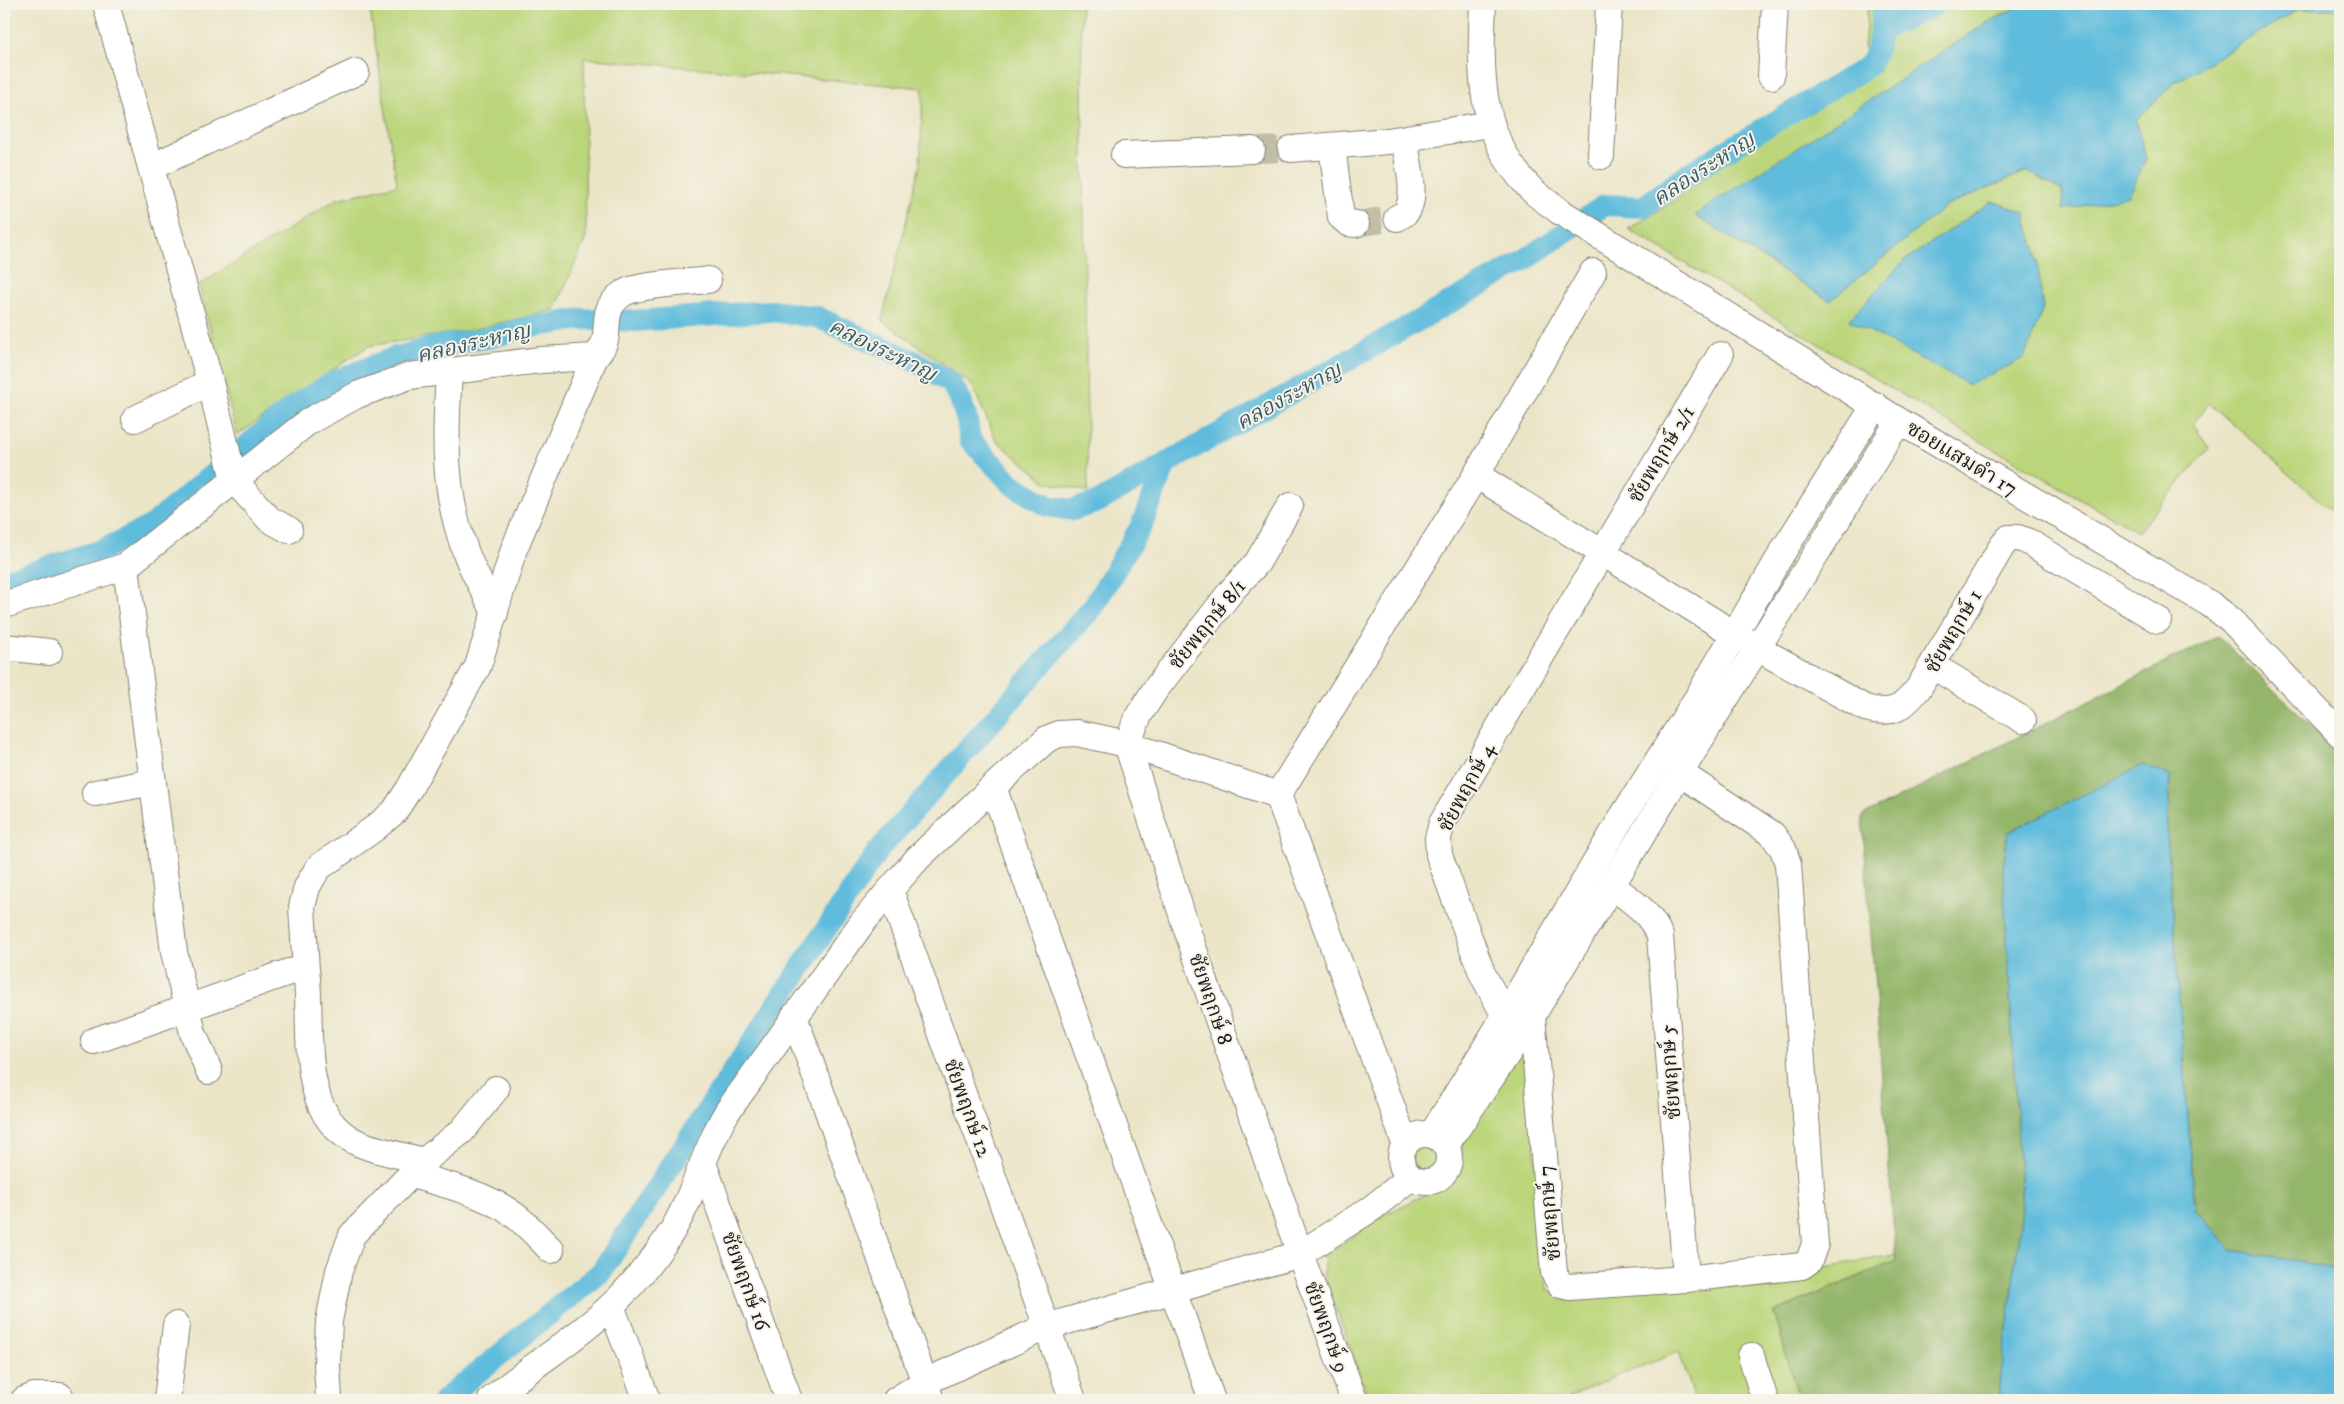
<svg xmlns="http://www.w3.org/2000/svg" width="2344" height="1404" viewBox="0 0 2344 1404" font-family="'IM FELL DW Pica','Noto Serif Thai',serif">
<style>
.green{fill:#bbd57a;stroke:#6c784b}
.forest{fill:#94b66a;stroke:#586943}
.water{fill:#5ebcdc;stroke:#3d6c7c}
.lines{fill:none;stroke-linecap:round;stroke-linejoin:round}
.canal{stroke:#5ebcdc;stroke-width:22}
.minor-tunnel{stroke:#c2bda6;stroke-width:26;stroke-dasharray:26 13;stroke-linecap:butt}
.minor-casing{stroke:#848072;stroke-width:28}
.minor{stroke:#fff;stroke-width:26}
.labels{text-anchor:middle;stroke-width:4;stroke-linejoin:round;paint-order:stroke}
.street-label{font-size:21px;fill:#1c1c1c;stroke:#f7f3e8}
.water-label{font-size:22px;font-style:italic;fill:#365c69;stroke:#f7f3e8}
</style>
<rect width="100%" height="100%" fill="#f7f3e8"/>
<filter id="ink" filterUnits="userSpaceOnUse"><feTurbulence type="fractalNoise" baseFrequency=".02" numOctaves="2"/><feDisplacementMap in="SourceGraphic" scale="10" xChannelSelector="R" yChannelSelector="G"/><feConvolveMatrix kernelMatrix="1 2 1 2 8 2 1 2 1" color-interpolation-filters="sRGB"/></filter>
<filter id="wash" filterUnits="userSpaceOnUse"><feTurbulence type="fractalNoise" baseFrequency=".0096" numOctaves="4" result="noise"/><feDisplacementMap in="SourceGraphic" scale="20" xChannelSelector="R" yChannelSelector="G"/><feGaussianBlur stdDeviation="1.12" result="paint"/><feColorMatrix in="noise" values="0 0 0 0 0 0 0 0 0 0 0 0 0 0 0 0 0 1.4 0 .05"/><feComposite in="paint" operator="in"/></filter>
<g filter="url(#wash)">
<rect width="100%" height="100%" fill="#ebe5c8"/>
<g class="green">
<path d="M 369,4 L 1081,4 L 1088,492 L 1046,482 L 996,440 L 972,385 L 882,320 L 920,165 L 923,88 L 584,58 L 586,238 L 555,310 L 471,330 L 368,346 L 237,435 L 199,285 L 337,199 L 397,185 Z"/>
<path d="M 1868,4 L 2023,4 L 1985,24 L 1696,216 L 1830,301 L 1946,206 L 2027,171 L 2063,191 L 2063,209 L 2146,159 L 2136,120 L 2174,83 L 2299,9 L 2340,9 L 2340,519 L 2209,403 L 2193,424 L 2209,448 L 2138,532 L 1959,429 L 1628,229 L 1673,202 L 1713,171 L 1880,70 L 1864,47 Z"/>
<path d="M 1525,1045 L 1548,1290 L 1563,1298 L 1819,1268 L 1895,1255 L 1896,1261 L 1774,1312 L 1799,1400 L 1695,1400 L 1679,1352 L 1594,1385 L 1564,1400 L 1369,1400 L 1323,1273 L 1325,1255 L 1384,1215 L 1440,1187 L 1462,1153 L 1463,1133 Z"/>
<circle cx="1426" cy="1157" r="15"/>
</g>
<path class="forest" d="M 2218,636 L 2340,754 L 2340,1269 L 2232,1250 L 2195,1209 L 2167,833 L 2170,777 L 2076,799 L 2008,832 L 2003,870 L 2022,1210 L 1998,1400 L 1799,1400 L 1774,1312 L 1896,1261 L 1862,816 Z"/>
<g class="water">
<path d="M 2023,4 L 2340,4 L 2340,9 L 2299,9 L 2174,83 L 2136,120 L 2146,159 L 2129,196 L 2063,210 L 2062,190 L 2026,171 L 1946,206 L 1830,301 L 1695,215 L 1985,24 Z"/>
<path d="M 1992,201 L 2024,212 L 2036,251 L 2043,309 L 2024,358 L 1969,385 L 1849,320 L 1904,261 Z"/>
<path d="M 2143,765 L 2170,776 L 2167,833 L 2195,1209 L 2232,1250 L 2340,1269 L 2340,1400 L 1998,1400 L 2022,1210 L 2003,870 L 2008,832 Z"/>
</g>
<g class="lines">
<g class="canal">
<path d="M 1880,31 L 1884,4"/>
<path d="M 4,581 L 102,550 L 152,525 L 294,406 L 333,382 L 393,358 L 438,346 L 489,338 L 524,328 L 582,319 L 635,321 L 771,311 L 817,317 L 916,362 L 951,383 L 961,401 L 967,420 L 970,440 L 1013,485 L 1048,506 L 1072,510 L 1098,502 L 1520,263 L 1605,205 L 1643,207 L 1694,170 L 1869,66 L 1877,50 L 1880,31 L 1938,4"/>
<path d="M 444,1400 L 601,1272 L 877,852 L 1093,607 L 1141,526 L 1166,464"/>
</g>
</g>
</g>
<g filter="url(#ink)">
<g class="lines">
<g class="minor-tunnel">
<path d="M 1252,150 L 1291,149"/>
<path d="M 1356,224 L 1397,218"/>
</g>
<defs>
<g id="minor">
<path d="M 106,4 L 210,382 L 234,480 L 269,519 L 289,530"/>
<path d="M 1483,4 C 1480,72 1478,134 1529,187 C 1537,196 1549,203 1559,211 L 1899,421 L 2210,604 L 2231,620 L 2340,734"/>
<path d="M 1771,76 L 1775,4"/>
<path d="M 1332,146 L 1341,217 L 1348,223 L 1356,224"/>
<path d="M 1291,149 L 1388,141 L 1490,124"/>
<path d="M 1124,155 L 1252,150"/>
<path d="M 1601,156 L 1609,4"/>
<path d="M 151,167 L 356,72"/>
<path d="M 1397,218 C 1403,215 1407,213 1409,207 C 1416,187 1407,159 1404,139"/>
<path d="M 449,373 C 445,434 443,489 464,547 C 471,570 485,591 495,613"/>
<path d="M 135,419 L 210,382"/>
<path d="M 1476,475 L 1757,648 L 1865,708 C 1892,715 1901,710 1918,689 L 2002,546 L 2009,538 L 2018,538 L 2027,541 L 2158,620"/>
<path d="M 1290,506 L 1257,563 L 1232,590 L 1155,690 L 1139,715 L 1127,744 L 1188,933 L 1300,1254 L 1354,1400"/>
<path d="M 126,566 L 174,952 L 193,1033 L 209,1071"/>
<path d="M 4,605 L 126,566 L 309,421 L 357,395 L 409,376 L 541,360 L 595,357 C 612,338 603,330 609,310 C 611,304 618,296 624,293 C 640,284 687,283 708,280"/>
<path d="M 4,647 L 49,652"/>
<path d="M 1933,666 L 2023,720"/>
<path d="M 993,787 L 1212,1400"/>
<path d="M 95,793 L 153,782"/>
<path d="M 1278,795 L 1476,475 L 1593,272"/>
<path d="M 1278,795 L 1405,1143"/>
<path d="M 1612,886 C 1633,902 1649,911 1660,936 L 1686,1279"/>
<path d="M 890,890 L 1073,1400"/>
<path d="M 306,970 L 302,907 L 307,887 L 318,868 L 375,828 L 394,812 L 409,789 L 478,666 L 514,549 L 595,357"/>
<path d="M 1532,1015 L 1554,1273 L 1561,1285 L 1569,1287 L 1686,1279 L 1802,1266 L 1809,1261 L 1815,1244 L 1788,864 L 1783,849 L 1772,834 L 1680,773"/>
<path d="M 794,1016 L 931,1400"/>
<path d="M 1517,1024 L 1505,1016 L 1482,973 L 1439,855 L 1438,838 L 1442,823 L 1720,355"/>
<path d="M 94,1041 L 289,972 L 306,970 C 314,1024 295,1111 354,1141 C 373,1151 403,1155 424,1161"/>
<circle cx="1425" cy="1158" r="24"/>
<path d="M 1432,1134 L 1505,1016 L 1621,819 L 1696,700 L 1785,548 L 1875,405"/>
<path d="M 1446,1145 L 1524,1029 L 1716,714 L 1899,421"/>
<path d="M 703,1163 L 789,1400"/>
<path d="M 412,1175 C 450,1186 493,1195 524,1223 C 533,1231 542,1241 551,1250"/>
<path d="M 611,1306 L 647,1400"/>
<path d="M 1751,1356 L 1765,1400"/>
<path d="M 24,1400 L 34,1396 L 60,1396"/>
<path d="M 167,1400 L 176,1325"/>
<path d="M 329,1400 L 327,1365 L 329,1321 L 339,1271 L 352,1235 L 424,1161 L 462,1131 L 496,1089"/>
<path d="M 491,1400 C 529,1367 574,1341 611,1306 C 631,1287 651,1262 667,1239 C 694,1199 702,1153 727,1112 L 862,923 L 890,890 L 918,858 L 993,787 L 1047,739 L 1059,734 L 1077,733 L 1127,744 L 1278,795"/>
<path d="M 896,1400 L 925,1382 L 1046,1327 L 1300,1254 L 1372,1208 L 1410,1178"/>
</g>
</defs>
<use href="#minor" class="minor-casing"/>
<use href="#minor" class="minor"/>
</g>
</g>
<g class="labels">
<g class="street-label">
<text transform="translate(1661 454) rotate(-59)" y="7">ชัยพฤกษ์ 2/1</text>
<text transform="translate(1962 458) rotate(31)" y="7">ซอยแสมดำ 17</text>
<text transform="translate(1207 624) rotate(-51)" y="7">ชัยพฤกษ์ 8/1</text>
<text transform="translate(1953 631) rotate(-60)" y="7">ชัยพฤกษ์ 1</text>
<text transform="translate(1466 787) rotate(-62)" y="7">ชัยพฤกษ์ 4</text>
<text transform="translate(1211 999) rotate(71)" y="7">ชัยพฤกษ์ 8</text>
<text transform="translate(1670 1072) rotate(-94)" y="7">ชัยพฤกษ์ 5</text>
<text transform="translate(968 1108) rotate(70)" y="7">ชัยพฤกษ์ 12</text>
<text transform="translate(1549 1213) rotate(-95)" y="7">ชัยพฤกษ์ 7</text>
<text transform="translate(746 1281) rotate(70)" y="7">ชัยพฤกษ์ 16</text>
<text transform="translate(1327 1327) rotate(70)" y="7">ชัยพฤกษ์ 9</text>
</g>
<g class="water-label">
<text transform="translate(1703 168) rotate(-33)" y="8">คลองระหาญ</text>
<text transform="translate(473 342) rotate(-13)" y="8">คลองระหาญ</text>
<text transform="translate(883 349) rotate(26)" y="8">คลองระหาญ</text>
<text transform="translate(1288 395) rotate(-29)" y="8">คลองระหาญ</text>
</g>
</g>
<rect width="2344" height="1404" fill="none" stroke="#f7f3e8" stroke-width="20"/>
</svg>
